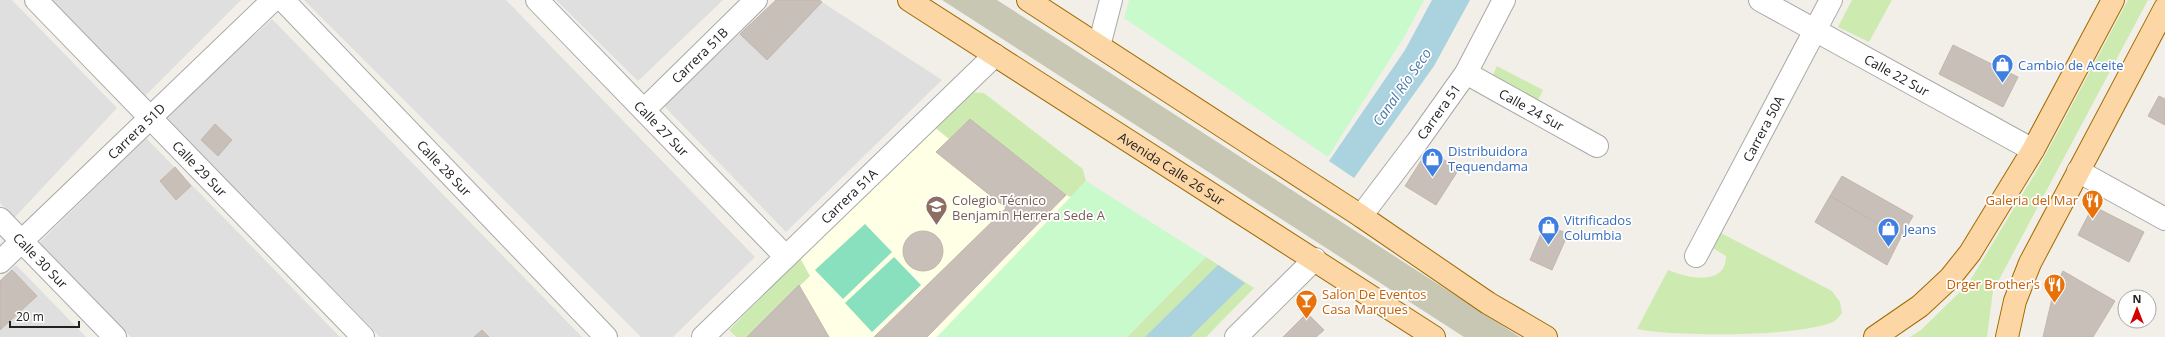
<svg xmlns="http://www.w3.org/2000/svg" width="2165" height="337" viewBox="0 0 2165 337" font-family="'Open Sans',sans-serif">
<style>
.residential{fill:#e0dfdf}
.education{fill:#ffffe5}
.construction{fill:#c7c7b4}
.grass{fill:#cdebb0}
.park{fill:#c8facc}
.pitch{fill:#88e0be}
.water{fill:#aad3df}
.building{fill:#c7bfb8;stroke:#c4b6ab}
.lines{fill:none;stroke-linecap:round;stroke-linejoin:round}
.minor-casing{stroke:#a9a9a9;stroke-width:24}
.major-casing{stroke:#a06b00;stroke-width:24}
.minor{stroke:#fff;stroke-width:22}
.major{stroke:#fcd6a4;stroke-width:22}
.labels{text-anchor:middle;stroke-width:3.5;stroke-linejoin:round;paint-order:stroke}
.street-label{font-size:13px;fill:#222;stroke:#fff}
.shop-label{font-size:13px;fill:#366cbe;stroke:#fff;text-anchor:start}
.education-label{font-size:13px;fill:#785e54;stroke:#fff;text-anchor:start}
.food-label{font-size:13px;fill:#c56008;stroke:#fff;text-anchor:end}
.water-label{font-size:14px;font-style:italic;fill:#4a7aab;stroke:#fff}
</style>
<rect width="100%" height="100%" fill="#f2efe9"/>
<g class="residential">
<path d="M 0,0 L 12,0 L 117,108 L 14,218 L 0,203 Z"/>
<path d="M 52,0 L 241,0 L 145,96 Z"/>
<path d="M 304,0 L 506,0 L 755,257 L 673,337 L 641,337 Z"/>
<path d="M 556,0 L 723,0 L 638,81 Z"/>
<path d="M 776,0 L 819,0 L 942,80 L 786,232 L 663,105 Z"/>
<path d="M 272,19 L 582,337 L 380,337 L 166,117 Z"/>
<path d="M 146,138 L 340,337 L 131,337 L 39,243 Z"/>
<path d="M 16,265 L 86,337 L 0,337 L 0,280 Z"/>
</g>
<path class="education" d="M 967,92 L 984,93 L 1083,169 L 1086,181 L 937,337 L 736,337 L 729,330 Z"/>
<path class="construction" d="M 942,0 L 997,0 L 1520,337 L 1464,337 Z"/>
<g class="grass">
<path d="M 1852,0 L 1892,0 L 1869,42 L 1838,27 Z"/>
<path d="M 2128,0 L 2148,0 L 1993,291 L 1987,337 L 1910,337 L 1921,330 L 1968,284 L 2039,167 Z"/>
<path d="M 1497,66 L 1543,90 L 1538,100 L 1492,77 Z"/>
<path d="M 967,92 L 984,93 L 1083,169 L 1086,181 L 1071,197 L 1066,195 L 970,119 L 949,139 L 933,126 Z"/>
<path d="M 1719,232 L 1832,291 L 1840,302 L 1842,313 C 1839,316 1837,320 1833,322 C 1799,337 1675,337 1637,329 L 1668,270 C 1687,278 1726,287 1726,256 L 1711,247 Z"/>
<path d="M 1206,257 L 1254,288 L 1206,337 L 1127,337 Z"/>
<path d="M 800,258 L 810,276 L 747,337 L 736,337 L 729,330 Z"/>
</g>
<g class="park">
<path d="M 1129,0 L 1424,0 L 1404,37 L 1328,157 L 1124,18 Z"/>
<path d="M 1086,181 L 1206,257 L 1127,337 L 937,337 Z"/>
</g>
<g class="pitch">
<path d="M 865,224 L 892,252 L 843,299 L 815,270 Z"/>
<path d="M 894,257 L 921,285 L 872,332 L 845,303 Z"/>
</g>
<g class="water">
<path d="M 1432,0 L 1470,0 L 1434,66 L 1354,178 L 1329,161 L 1405,50 Z"/>
<path d="M 1218,265 L 1245,283 L 1190,337 L 1145,337 Z"/>
</g>
<g class="building">
<path d="M 776,0 L 819,0 L 822,2 L 767,60 L 740,34 Z"/>
<path d="M 1953,45 L 2018,77 L 2003,107 L 1939,74 Z"/>
<path d="M 2159,96 L 2165,99 L 2165,125 L 2148,116 Z"/>
<path d="M 970,119 L 1066,195 L 927,337 L 874,337 L 1006,208 L 936,152 Z"/>
<path d="M 215,124 L 232,140 L 218,156 L 201,140 Z"/>
<path d="M 1428,150 L 1459,169 L 1436,205 L 1405,186 Z"/>
<path d="M 175,167 L 191,186 L 176,200 L 160,181 Z"/>
<path d="M 1842,176 L 1913,216 L 1901,237 L 1830,196 Z"/>
<path d="M 1830,196 L 1901,237 L 1887,265 L 1815,222 Z"/>
<path d="M 2093,206 L 2144,232 L 2129,262 L 2078,235 Z"/>
<path d="M 1545,224 L 1568,234 L 1552,270 L 1530,260 Z"/>
<circle cx="923" cy="251" r="20"/>
<path d="M 12,270 L 37,296 L 0,330 L 0,281 Z"/>
<path d="M 2063,271 L 2115,301 L 2093,337 L 2043,337 L 2055,286 Z"/>
<path d="M 799,285 L 829,337 L 747,337 Z"/>
<path d="M 1307,313 L 1324,330 L 1316,337 L 1283,337 Z"/>
<path d="M 482,330 L 489,337 L 474,337 Z"/>
</g>
<g class="lines">
<defs>
<g id="minor">
<path id="s1" d="M 36,0 L 363,337"/>
<path id="s2" d="M 283,0 L 606,337"/>
<path id="s3" d="M 537,0 L 786,257"/>
<path id="s4" d="M 1760,0 L 2033,150"/>
<path d="M 1099,46 L 1111,0"/>
<path id="s5" d="M 1466,73 L 1597,146"/>
<path id="s6" d="M 644,110 L 756,0"/>
<path d="M 2078,171 L 2165,219"/>
<path id="s7" d="M 1361,216 L 1417,142 L 1466,73 L 1504,0"/>
<path id="s8" d="M 0,219 L 115,337"/>
<path id="s9" d="M 1696,256 L 1831,0"/>
<path id="s10" d="M 0,262 L 273,0"/>
<path id="s11" d="M 703,337 L 995,55"/>
<path d="M 1236,337 L 1315,259"/>
</g>
<g id="major">
<path id="s12" d="M 909,0 L 1434,337"/>
<path d="M 1028,0 L 1361,216 L 1488,303 L 1546,337"/>
<path d="M 1875,337 L 1920,306 L 1950,278 L 1970,253 L 2033,150 L 2113,0"/>
<path d="M 2007,337 L 2015,301 L 2030,263 L 2165,8"/>
</g>
</defs>
<use href="#minor" class="minor-casing"/>
<use href="#major" class="major-casing"/>
<use href="#minor" class="minor"/>
<use href="#major" class="major"/>
</g>
<defs>
<symbol id="shop-pin" viewBox="-11 -11 22 30"><path d="M0 17L-7.5 6A9.5 9.5 0 1 1 7.5 6Z" fill="#3f7fe0" stroke="#fff"/><path d="M-5-2.5h2.3a2.7 3.5 0 0 1 5.4 0H5L5.5 6h-11ZM-1.5-2.5h3a1.5 2.3 0 0 0-3 0Z" fill="#fff"/></symbol>
<symbol id="restaurant-pin" viewBox="-11 -11 22 30"><path d="M0 17L-7.5 6A9.5 9.5 0 1 1 7.5 6Z" fill="#e8710a" stroke="#fff"/><path d="M-5-6h1v4h1v-4h1v4h1v-4h1v5L-1.5 .5V6h-2V.5L-5-1ZM5-6V6H3V1.5H1.5Q1.5-4 5-6Z" fill="#fff"/></symbol>
<symbol id="school-pin" viewBox="-11 -11 22 30"><path d="M0 17L-7.5 6A9.5 9.5 0 1 1 7.5 6Z" fill="#8d6e63" stroke="#fff"/><path d="M0-5L7-2L0 1L-7-2ZM-4 1L0 2.5L4 1V4Q0 6-4 4Z" fill="#fff"/></symbol>
<symbol id="bar-pin" viewBox="-11 -11 22 30"><path d="M0 17L-7.5 6A9.5 9.5 0 1 1 7.5 6Z" fill="#e8710a" stroke="#fff"/><path d="M-6-5H6L.8 .8V4.5H3.5V6h-7V4.5H-.8V.8Z" fill="#fff"/></symbol>
</defs>
<g fill-rule="evenodd">
<use href="#shop-pin" x="1990" y="52" width="25" height="34"/>
<use href="#shop-pin" x="1420" y="146" width="25" height="34"/>
<use href="#restaurant-pin" x="2080" y="188" width="25" height="34"/>
<use href="#school-pin" x="924" y="194" width="25" height="34"/>
<use href="#shop-pin" x="1536" y="214" width="25" height="34"/>
<use href="#shop-pin" x="1876" y="216" width="25" height="34"/>
<use href="#restaurant-pin" x="2042" y="272" width="25" height="34"/>
<use href="#bar-pin" x="1294" y="288" width="25" height="34"/>
</g>
<g class="labels">
<g class="street-label">
<text dy="5" stroke="none"><textPath href="#s6" startOffset="78">Carrera 51B</textPath></text>
<text dy="5" stroke="none"><textPath href="#s4" startOffset="156">Calle 22 Sur</textPath></text>
<text dy="5" stroke="none"><textPath href="#s5" startOffset="75">Calle 24 Sur</textPath></text>
<text dy="5" stroke="none"><textPath href="#s7" startOffset="130">Carrera 51</textPath></text>
<text dy="5" stroke="none"><textPath href="#s3" startOffset="179">Calle 27 Sur</textPath></text>
<text dy="5" stroke="none"><textPath href="#s9" startOffset="144">Carrera 50A</textPath></text>
<text dy="5" stroke="none"><textPath href="#s10" startOffset="189">Carrera 51D</textPath></text>
<text dy="5" stroke="none"><textPath href="#s1" startOffset="235">Calle 29 Sur</textPath></text>
<text dy="5" stroke="none"><textPath href="#s2" startOffset="233">Calle 28 Sur</textPath></text>
<text dy="5" stroke="none"><textPath href="#s12" startOffset="312">Avenida Calle 26 Sur</textPath></text>
<text dy="5" stroke="none"><textPath href="#s11" startOffset="203">Carrera 51A</textPath></text>
<text dy="5" stroke="none"><textPath href="#s8" startOffset="58">Calle 30 Sur</textPath></text>
</g>
<g class="shop-label">
<text x="2018" y="70">Cambio de Aceite</text>
<text x="1448" y="156">Distribuidora<tspan x="1448" dy="15">Tequendama</tspan></text>
<text x="1564" y="225">Vitrificados<tspan x="1564" dy="15">Columbia</tspan></text>
<text x="1904" y="234">Jeans</text>
</g>
<g class="education-label">
<text x="952" y="205">Colegio Técnico<tspan x="952" dy="15">Benjamin Herrera Sede A</tspan></text>
</g>
<g class="food-label">
<text x="2078" y="205">Galeria del Mar</text>
<text x="2040" y="289">Drger Brother's</text>
<text x="1322" y="299" text-anchor="start">Salon De Eventos<tspan x="1322" dy="15">Casa Marques</tspan></text>
</g>
<g class="water-label">
<text transform="translate(1402 87) rotate(-55)" y="5">Canal Río Seco</text>
</g>
</g>
<g transform="translate(2137 309)"><circle r="19" fill="#ffffff" stroke="#a7a7a7"/>
<path d="M0-3L7 15L0 10L-7 15Z" fill="#d40000"/>
<text y="-6" font-size="11" font-weight="bold" text-anchor="middle" fill="#222222">N</text>
</g>
<path d="M10 321v6h69v-6" fill="none" stroke="#222222" stroke-width="2"/>
<text x="16" y="321" font-size="12" fill="#222222" stroke="#ffffff" stroke-width="3" paint-order="stroke">20 m</text>
</svg>
